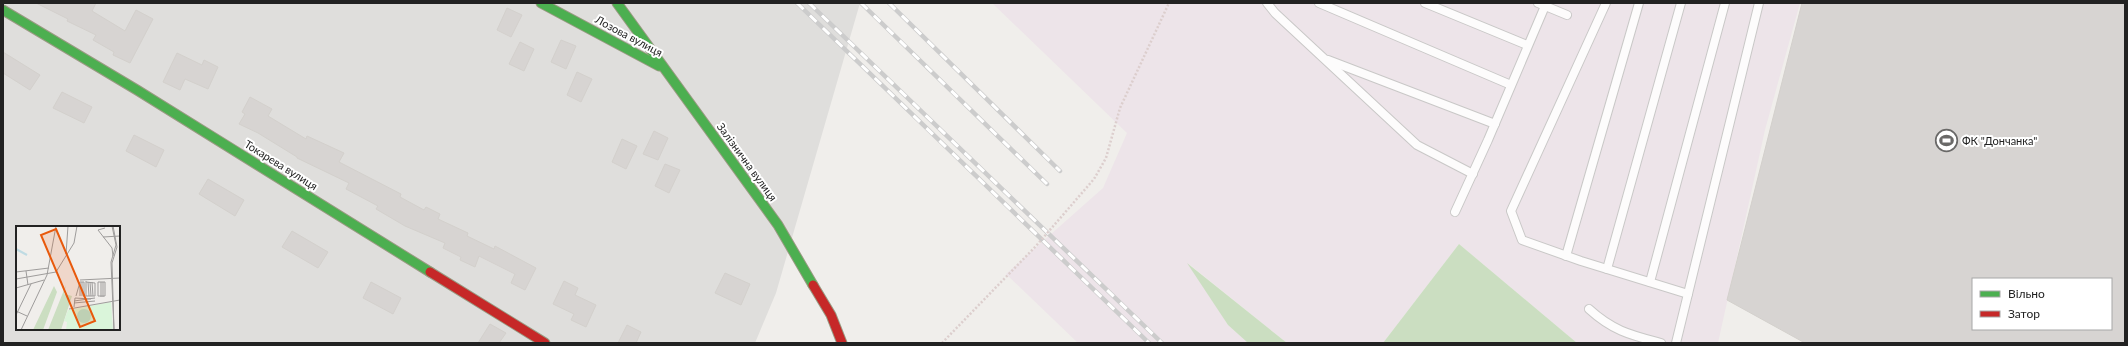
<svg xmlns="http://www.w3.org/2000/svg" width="2128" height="346" viewBox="0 0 2128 346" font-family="Lato,sans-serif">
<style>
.residential{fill:#dfdedc;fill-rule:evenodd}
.industrial{fill:#ede4e9}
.forest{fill:#cbdec1}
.building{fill:#d7d4d2;stroke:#d3d0cc;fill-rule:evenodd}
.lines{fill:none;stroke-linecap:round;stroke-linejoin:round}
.lane-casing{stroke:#c9c8c7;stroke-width:10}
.fast-casing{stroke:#999a82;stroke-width:11}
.jam-casing{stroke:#999a82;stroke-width:11}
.lane{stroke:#fdfcfc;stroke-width:8}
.fast{stroke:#4caf50;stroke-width:9}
.jam{stroke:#c62828;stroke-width:9}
.rail-casing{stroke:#ccc;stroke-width:4.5}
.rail{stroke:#fff;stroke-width:3;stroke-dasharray:9;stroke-linecap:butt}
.path-bridge{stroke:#dccecd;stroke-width:2.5;stroke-dasharray:2 2;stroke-linecap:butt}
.labels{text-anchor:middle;stroke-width:4;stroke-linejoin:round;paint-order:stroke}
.street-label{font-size:11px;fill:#222;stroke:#fff}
.poi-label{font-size:11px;fill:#222;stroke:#fff;text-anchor:start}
.inset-river{fill:none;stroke:#bfdbe3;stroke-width:2}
.inset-road{fill:none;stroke:#9e9c9b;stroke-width:1}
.view{fill:#e8590c;fill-opacity:0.15;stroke:#e8590c;stroke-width:2}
.inset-edge{fill:none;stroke:#222;stroke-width:2}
</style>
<rect width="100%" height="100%" fill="#f0eeeb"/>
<path class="residential" d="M 3,3 L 860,3 L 776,293 L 755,343 L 3,343 ZM 17,227 L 119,227 L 119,329 L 17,329 Z"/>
<path class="industrial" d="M 992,3 L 1800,3 L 1765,130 L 1718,343 L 1577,343 L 1459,244 L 1383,343 L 1287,343 L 1189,264 L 1228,325 L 1248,343 L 1078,343 L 1006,274 L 1103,188 L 1127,133 Z"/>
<g class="forest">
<path d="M 1459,244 L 1577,343 L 1383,343 Z"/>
<path d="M 1187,263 L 1287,343 L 1248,343 L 1228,325 Z"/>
</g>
<g class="building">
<path d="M 36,3 L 96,3 L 92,11 L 125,31 L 136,10 L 153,19 L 130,63 L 113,55 L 114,52 L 93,40 L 96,35 L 67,21 L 68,19 Z"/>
<path d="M 1802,3 L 2125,3 L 2125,343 L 1805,343 L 1727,300 ZM 1973,279 L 2111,279 L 2111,329 L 1973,329 Z"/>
<path d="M 507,8 L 522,15 L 511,37 L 497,30 Z"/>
<path d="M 561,40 L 576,46 L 566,69 L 551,62 Z"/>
<path d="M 520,42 L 534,49 L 524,71 L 509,64 Z"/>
<path d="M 3,52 L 40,75 L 30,90 L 3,73 Z"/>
<path d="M 177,53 L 202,65 L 204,60 L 218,67 L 208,89 L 185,79 L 180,90 L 163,82 Z"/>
<path d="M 577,72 L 592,79 L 581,102 L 567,95 Z"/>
<path d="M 62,92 L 92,107 L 84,123 L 53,108 Z"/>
<path d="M 250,97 L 272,109 L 268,116 L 306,139 L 307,136 L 344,153 L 339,162 L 401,194 L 400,197 L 424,210 L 426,207 L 440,214 L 438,219 L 468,233 L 467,236 L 494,249 L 495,246 L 536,268 L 525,290 L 511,283 L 515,274 L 479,256 L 475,267 L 460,260 L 461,257 L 443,248 L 445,243 L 405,226 L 376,209 L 378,206 L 346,189 L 349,183 L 297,158 L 297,157 L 258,133 L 239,124 L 245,114 L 242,112 Z"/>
<path d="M 654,131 L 668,138 L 658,160 L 643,154 Z"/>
<path d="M 134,135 L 164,150 L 156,167 L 126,151 Z"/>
<path d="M 622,139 L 637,146 L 626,169 L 612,162 Z"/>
<path d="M 665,164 L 680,170 L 669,193 L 655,186 Z"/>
<path d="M 208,179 L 244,200 L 235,216 L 199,194 Z"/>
<path d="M 292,231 L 328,252 L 318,268 L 282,247 Z"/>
<path d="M 725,273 L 750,284 L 741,305 L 715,293 Z"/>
<path d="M 564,281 L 578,288 L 575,295 L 596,305 L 586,327 L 571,320 L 574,314 L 553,304 Z"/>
<path d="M 371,282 L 401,298 L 393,314 L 363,298 Z"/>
<path d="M 490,324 L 506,333 L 499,343 L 478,343 Z"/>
<path d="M 627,325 L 641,332 L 636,343 L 618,343 Z"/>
</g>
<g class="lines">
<defs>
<g id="lane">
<path d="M 1267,3 L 1275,13 L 1417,145 L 1473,174"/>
<path d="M 1319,3 L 1511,85"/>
<path d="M 1425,3 L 1527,45"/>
<path d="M 1538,3 L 1567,15"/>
<path d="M 1606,3 L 1511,211 L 1522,240 L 1581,261 L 1688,294"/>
<path d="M 1328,60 L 1495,124"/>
<path d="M 1455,212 L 1488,140 L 1545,6"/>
<path d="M 1566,256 L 1639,3"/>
<path d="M 1607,269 L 1681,3"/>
<path d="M 1650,282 L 1725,3"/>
<path d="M 1589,309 C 1613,331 1631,335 1661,343"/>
<path d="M 1676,343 L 1759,3"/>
</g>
<g id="fast">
<path d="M 541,3 L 659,66"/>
<path d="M 617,3 L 778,225 L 813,285"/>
<path d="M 3,10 L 137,90 L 430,272"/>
</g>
<g id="jam">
<path d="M 430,272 L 545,343"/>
<path d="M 813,285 L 831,315 L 842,343"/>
</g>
</defs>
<use href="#lane" class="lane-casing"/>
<use href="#fast" class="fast-casing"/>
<use href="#jam" class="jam-casing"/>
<use href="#lane" class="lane"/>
<use href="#fast" class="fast"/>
<use href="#jam" class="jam"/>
<defs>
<g id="rail">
<path d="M 797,3 L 1149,343"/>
<path d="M 809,3 L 1162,343"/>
<path d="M 861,3 L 1047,184"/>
<path d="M 889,3 L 1060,171"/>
</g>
</defs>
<use href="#rail" class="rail-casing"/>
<use href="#rail" class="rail"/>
<path class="path-bridge" d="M 942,343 L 1036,246 L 1094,179 L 1106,158 L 1120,108 L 1169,3"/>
</g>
<defs>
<symbol id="stadium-ring" viewBox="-11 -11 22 22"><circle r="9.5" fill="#fff" stroke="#6a6968" stroke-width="1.5"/><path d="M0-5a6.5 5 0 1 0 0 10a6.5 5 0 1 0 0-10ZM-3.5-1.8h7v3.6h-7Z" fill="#6a6968"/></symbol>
</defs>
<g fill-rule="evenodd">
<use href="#stadium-ring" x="1934" y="128" width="25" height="25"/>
</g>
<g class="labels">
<g class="street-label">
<text transform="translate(629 36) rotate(28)" y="4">Лозова вулиця</text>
<text transform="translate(747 162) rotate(54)" y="4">Залізнична вулиця</text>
<text transform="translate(281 165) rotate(32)" y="4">Токарева вулиця</text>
</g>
<g class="poi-label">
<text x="1962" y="145">ФК "Дончанка"</text>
</g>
</g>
<g transform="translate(16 226)">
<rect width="104" height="104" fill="#f0eeeb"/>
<path d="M 50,59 L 48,68 L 56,70 L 45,104 L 32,104 ZM 38,60 L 41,66 L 27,104 L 17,104 Z" fill="#cbdec1"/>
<path d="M 95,76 L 97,104 L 50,104 L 51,96 L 48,95 L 52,84 Z" fill="#daf5da"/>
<path d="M61 90a7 7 0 1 1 14 0a7 7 0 1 1-14 0Z" fill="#b7e6d2"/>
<path class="inset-river" d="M 0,23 L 11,29"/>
<path class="inset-road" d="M 96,0 L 100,19 L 95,36 L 98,104M 97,0 L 101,21 L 96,37 L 98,104M 89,2 L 82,4 L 96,22 L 97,30M 87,11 L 104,10M 50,28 L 52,0M 10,45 L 12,59M 0,46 L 33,42M 0,53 L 40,46 L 58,17 L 61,0M 64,54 L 104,52M 70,55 L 70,70 L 79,70 L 79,57 L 70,56M 66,56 L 66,70M 72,56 L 73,70M 74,56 L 75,70M 76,56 L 77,70M 82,56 L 89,56 L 89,70 L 82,70 ZM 85,56 L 85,71M 0,62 L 28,54M 60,70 L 64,56 L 68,56 L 68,71M 64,70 L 64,57M 87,71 L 87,56M 58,75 L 79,72M 58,77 L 79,75M 58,81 L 59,72 L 75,73M 53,83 L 104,74M 0,85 L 11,90M 0,89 L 15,58M 5,104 L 31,49 L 40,0"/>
<path class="view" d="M 40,3 L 79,95 L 64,101 L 25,9 Z"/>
<rect width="104" height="104" class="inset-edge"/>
</g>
<rect width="2128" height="346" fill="none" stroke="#222222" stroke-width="8"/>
<rect x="1972" y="278" width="140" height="52" fill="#ffffff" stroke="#a7a7a7"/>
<rect x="1980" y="291" width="20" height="6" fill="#4caf50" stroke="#a7a7a7"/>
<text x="2008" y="298" font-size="12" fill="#222222">Вільно</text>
<rect x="1980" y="311" width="20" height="6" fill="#c62828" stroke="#a7a7a7"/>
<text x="2008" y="318" font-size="12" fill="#222222">Затор</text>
</svg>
